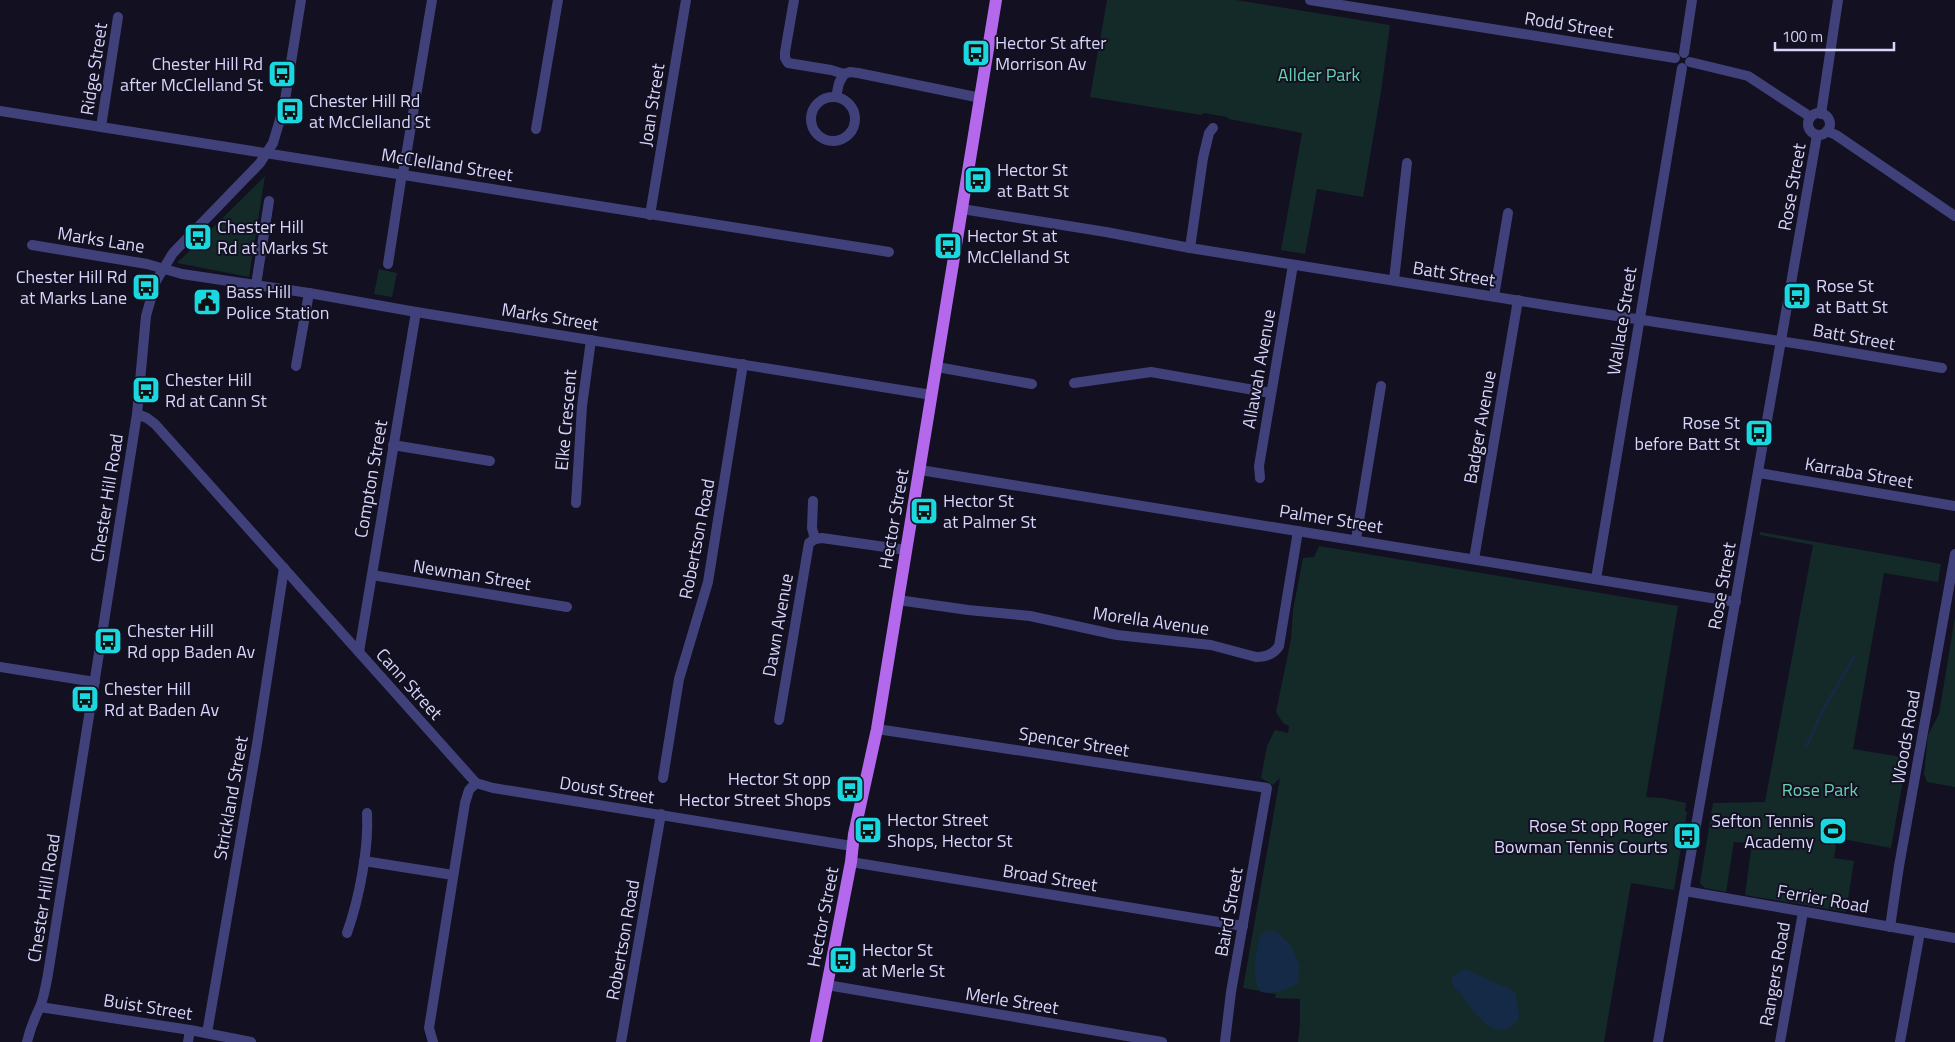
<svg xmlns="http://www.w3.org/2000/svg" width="1955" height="1042" viewBox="0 0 1955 1042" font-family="'Titillium Web',sans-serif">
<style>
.green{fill:#142a28}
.water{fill:#152a46}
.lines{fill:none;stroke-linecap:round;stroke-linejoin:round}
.stream{stroke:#152a46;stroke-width:2.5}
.minor{stroke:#40417a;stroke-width:10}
.major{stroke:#b469ed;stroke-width:12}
.labels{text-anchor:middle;stroke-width:4;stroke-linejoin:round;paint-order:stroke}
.street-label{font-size:18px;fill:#d7d5fa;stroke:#121021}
.poi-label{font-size:18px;fill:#d7d5fa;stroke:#121021;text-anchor:start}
.park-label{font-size:18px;fill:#69d1b2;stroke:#121021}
</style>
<rect width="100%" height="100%" fill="#121021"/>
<g class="green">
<path d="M 1107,0 L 1236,0 L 1390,25 L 1381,92 L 1363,197 L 1317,189 L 1305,254 L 1281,250 L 1302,133 L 1229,119 L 1227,117 L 1204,113 L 1201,115 L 1090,97 Z"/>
<path d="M 265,176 L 249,277 L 177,263 Z"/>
<path d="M 379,269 L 397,273 L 392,297 L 374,294 Z"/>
<path d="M 1760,532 L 1941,564 L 1938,582 L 1884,573 L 1853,749 L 1907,758 L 1906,763 L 1891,848 L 1837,838 L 1834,858 L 1854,861 L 1846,912 L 1745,895 L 1752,843 L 1734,842 L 1726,892 L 1705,888 L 1700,883 L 1713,803 L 1765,802 L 1813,545 L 1760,535 Z"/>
<path d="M 1319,546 L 1678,606 L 1646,797 L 1663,798 L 1686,803 L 1685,811 L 1687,812 L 1674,890 L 1631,883 L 1604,1042 L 1298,1042 L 1300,1024 L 1300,999 L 1275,998 L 1276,994 L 1243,988 L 1280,778 L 1273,785 L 1261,778 L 1267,746 L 1275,730 L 1288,733 L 1289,726 L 1283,723 L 1276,712 L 1291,639 L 1293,610 L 1303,558 L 1314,557 Z"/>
<path d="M 1955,617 L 1955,787 L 1927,782 L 1924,774 L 1928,735 L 1939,714 Z"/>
</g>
<g class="water">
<path d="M 1265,931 L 1275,931 L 1290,944 L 1300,965 L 1298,983 C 1286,990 1275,995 1261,992 C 1250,974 1256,954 1260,935 Z"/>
<path d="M 1465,969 L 1516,992 C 1516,999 1518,1006 1519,1014 C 1519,1021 1515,1023 1511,1027 C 1494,1041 1471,1008 1463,997 C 1459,990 1451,987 1452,978 L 1461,970 Z"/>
</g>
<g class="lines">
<path class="stream" d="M 1806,747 L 1823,710 L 1854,657"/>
<g class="minor">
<path d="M 794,0 L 785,52 L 785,58 L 788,63 L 831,70 L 844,74 L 850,72 L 858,73 L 981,98"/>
<path d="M 1310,0 L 1675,58"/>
<path d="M 1684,53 L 1692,0"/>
<path d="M 1690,62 L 1748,76 L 1806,114 L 1810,118"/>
<path d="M 836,97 L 839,83 L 844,74"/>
<circle cx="833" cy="119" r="22"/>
<path d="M 0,111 L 889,252"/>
<circle cx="1819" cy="124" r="11"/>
<path d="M 1821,114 L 1838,0"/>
<path d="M 101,127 L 118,17"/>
<path d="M 536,129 L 558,0"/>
<path d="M 1827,131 L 1836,135 L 1955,216"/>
<path d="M 962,209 L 1106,232 L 1190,248 L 1558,307 L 1812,346 L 1942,368"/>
<path d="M 650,215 L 686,0"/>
<path d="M 32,245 L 147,264 L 182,274 L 309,293 L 416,312 L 932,395"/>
<path d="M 1190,248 L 1203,158 L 1209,133 L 1213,128"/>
<path d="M 388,264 L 401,180 L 404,168 L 432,0"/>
<path d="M 1394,280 L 1407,163"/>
<path d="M 256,285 L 269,201"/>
<path d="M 1494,296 L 1508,213"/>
<path d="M 296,366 L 309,293"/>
<path d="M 937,367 L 1032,384"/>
<path d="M 1074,383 L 1151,372 L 1271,393"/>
<path d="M 137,414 L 147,418 L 155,424 L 476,783 L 493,788 L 852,846"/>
<path d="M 393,445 L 490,461"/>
<path d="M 920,470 L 1736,602"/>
<path d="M 1759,473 L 1955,506"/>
<path d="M 1260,478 L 1259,466 L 1293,265"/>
<path d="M 813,501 L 812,528 L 815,539"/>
<path d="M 576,503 L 582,406 L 591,340"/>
<path d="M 1356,539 L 1381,386"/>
<path d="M 1474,559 L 1518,300"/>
<path d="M 372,575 L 567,607"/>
<path d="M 1596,579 L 1682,68"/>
<path d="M 898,600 L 968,610 L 1030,616 L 1117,635 L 1211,645 L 1256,657 C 1266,657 1274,654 1279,646 L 1298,531"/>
<path d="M 359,652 L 416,312"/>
<path d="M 0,667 L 95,682"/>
<path d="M 779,720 L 809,543 L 815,539 L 822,538 L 906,550"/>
<path d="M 877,729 L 1267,788 L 1231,992 L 1225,1042"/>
<path d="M 663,778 L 679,679 L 708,582 L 743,364"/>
<path d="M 364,861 L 453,875"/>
<path d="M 851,862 L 1243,926"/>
<path d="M 1685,891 L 1955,938"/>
<path d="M 1890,927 L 1899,866 L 1955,554"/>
<path d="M 347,933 C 359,899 369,849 367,813"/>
<path d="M 827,985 L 1162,1042"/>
<path d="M 40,1007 L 190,1030 L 251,1042"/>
<path d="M 207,1033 L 257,744 L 284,568"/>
<path d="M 27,1042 C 30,1029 34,1019 40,1007 C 44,997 46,985 48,974 L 137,414 L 146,316 L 156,281 L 173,253 L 260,163 L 273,143 L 284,106 L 301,0"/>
<path d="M 188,1042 L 190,1030"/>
<path d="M 433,1042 L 429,1028 L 465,803 L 469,790 L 476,783"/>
<path d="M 621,1042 L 661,814"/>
<path d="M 1658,1042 L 1817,135"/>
<path d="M 1780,1042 L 1803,912"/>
<path d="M 1900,1042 L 1920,932"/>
</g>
<path class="major" d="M 816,1042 L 851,862 L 854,834 L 877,729 L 996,0"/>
</g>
<defs>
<symbol id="bus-square" viewBox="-11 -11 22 22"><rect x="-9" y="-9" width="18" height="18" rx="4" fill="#1ad7e0" stroke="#121021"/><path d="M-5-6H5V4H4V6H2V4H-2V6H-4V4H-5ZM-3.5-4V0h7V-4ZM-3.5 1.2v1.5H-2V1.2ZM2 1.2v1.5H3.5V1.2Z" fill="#111"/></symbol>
<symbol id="civic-square" viewBox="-11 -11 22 22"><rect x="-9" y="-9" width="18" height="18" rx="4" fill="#1ad7e0" stroke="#121021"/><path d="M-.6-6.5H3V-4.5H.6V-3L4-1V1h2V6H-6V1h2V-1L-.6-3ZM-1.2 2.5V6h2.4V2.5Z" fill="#111"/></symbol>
<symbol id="stadium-square" viewBox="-11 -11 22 22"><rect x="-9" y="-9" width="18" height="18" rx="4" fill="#1ad7e0" stroke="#121021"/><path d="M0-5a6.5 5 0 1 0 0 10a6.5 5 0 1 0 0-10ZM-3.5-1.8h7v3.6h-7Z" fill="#111"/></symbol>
</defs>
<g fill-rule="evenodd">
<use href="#bus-square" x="960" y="37" width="32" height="32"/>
<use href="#bus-square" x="266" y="58" width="32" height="32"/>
<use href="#bus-square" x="274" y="95" width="32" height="32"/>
<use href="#bus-square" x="962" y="164" width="32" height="32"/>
<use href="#bus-square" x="182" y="221" width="32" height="32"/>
<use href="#bus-square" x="932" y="230" width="32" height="32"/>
<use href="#bus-square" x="130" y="271" width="32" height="32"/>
<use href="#bus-square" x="1781" y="280" width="32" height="32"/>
<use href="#civic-square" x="191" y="286" width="32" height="32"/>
<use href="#bus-square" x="130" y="374" width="32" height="32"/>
<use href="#bus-square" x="1743" y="417" width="32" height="32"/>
<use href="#bus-square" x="908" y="495" width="32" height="32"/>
<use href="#bus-square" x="92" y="625" width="32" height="32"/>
<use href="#bus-square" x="69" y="683" width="32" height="32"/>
<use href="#bus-square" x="834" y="773" width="32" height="32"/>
<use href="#bus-square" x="852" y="814" width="32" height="32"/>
<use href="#stadium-square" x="1817" y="815" width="32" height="32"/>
<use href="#bus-square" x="1671" y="820" width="32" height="32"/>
<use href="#bus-square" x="827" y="944" width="32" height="32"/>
</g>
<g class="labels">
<g class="street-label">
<text transform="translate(1569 25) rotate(9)" y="6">Rodd Street</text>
<text transform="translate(94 69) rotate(-81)" y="6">Ridge Street</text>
<text transform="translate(652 105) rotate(-81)" y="6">Joan Street</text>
<text transform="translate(447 165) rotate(9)" y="6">McClelland Street</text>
<text transform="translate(1792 187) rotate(-80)" y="6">Rose Street</text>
<text transform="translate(101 240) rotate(9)" y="6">Marks Lane</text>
<text transform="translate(1454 274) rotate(9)" y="6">Batt Street</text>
<text transform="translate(550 317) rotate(9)" y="6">Marks Street</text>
<text transform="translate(1622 321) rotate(-81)" y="6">Wallace Street</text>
<text transform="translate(1854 337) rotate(10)" y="6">Batt Street</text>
<text transform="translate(1259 369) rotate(-80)" y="6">Allawah Avenue</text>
<text transform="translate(566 420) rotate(-85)" y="6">Elke Crescent</text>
<text transform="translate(1480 427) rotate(-80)" y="6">Badger Avenue</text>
<text transform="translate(1859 473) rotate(10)" y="6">Karraba Street</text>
<text transform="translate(371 479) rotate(-80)" y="6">Compton Street</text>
<text transform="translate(107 498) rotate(-81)" y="6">Chester Hill Road</text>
<text transform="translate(894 519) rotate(-80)" y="6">Hector Street</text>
<text transform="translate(1331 519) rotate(9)" y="6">Palmer Street</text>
<text transform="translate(697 539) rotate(-79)" y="6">Robertson Road</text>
<text transform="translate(472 575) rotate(9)" y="6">Newman Street</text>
<text transform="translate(1722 586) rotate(-80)" y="6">Rose Street</text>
<text transform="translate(1151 621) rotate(8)" y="6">Morella Avenue</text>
<text transform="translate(778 625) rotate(-80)" y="6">Dawn Avenue</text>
<text transform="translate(409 684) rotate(48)" y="6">Cann Street</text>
<text transform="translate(1906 737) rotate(-80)" y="6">Woods Road</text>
<text transform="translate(1074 742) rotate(9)" y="6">Spencer Street</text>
<text transform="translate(607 790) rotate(9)" y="6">Doust Street</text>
<text transform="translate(231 798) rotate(-80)" y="6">Strickland Street</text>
<text transform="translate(1050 878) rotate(9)" y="6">Broad Street</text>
<text transform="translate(44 898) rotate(-81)" y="6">Chester Hill Road</text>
<text transform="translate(1823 899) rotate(10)" y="6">Ferrier Road</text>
<text transform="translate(1229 912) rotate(-80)" y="6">Baird Street</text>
<text transform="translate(823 917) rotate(-79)" y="6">Hector Street</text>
<text transform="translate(623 940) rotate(-80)" y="6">Robertson Road</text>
<text transform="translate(1775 974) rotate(-80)" y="6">Rangers Road</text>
<text transform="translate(1012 1001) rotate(9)" y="6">Merle Street</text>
<text transform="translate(148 1007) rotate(9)" y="6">Buist Street</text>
</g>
<g class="poi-label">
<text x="995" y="49">Hector St after<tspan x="995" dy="21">Morrison Av</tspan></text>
<text x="263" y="70" text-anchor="end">Chester Hill Rd<tspan x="263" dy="21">after McClelland St</tspan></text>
<text x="309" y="107">Chester Hill Rd<tspan x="309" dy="21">at McClelland St</tspan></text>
<text x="997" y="176">Hector St<tspan x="997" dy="21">at Batt St</tspan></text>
<text x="217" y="233">Chester Hill<tspan x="217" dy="21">Rd at Marks St</tspan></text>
<text x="967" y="242">Hector St at<tspan x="967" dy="21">McClelland St</tspan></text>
<text x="127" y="283" text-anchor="end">Chester Hill Rd<tspan x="127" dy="21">at Marks Lane</tspan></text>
<text x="1816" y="292">Rose St<tspan x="1816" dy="21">at Batt St</tspan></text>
<text x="226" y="298">Bass Hill<tspan x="226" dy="21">Police Station</tspan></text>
<text x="165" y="386">Chester Hill<tspan x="165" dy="21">Rd at Cann St</tspan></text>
<text x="1740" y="429" text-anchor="end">Rose St<tspan x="1740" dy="21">before Batt St</tspan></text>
<text x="943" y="507">Hector St<tspan x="943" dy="21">at Palmer St</tspan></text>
<text x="127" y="637">Chester Hill<tspan x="127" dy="21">Rd opp Baden Av</tspan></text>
<text x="104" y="695">Chester Hill<tspan x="104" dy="21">Rd at Baden Av</tspan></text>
<text x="831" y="785" text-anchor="end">Hector St opp<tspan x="831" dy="21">Hector Street Shops</tspan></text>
<text x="887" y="826">Hector Street<tspan x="887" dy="21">Shops, Hector St</tspan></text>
<text x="1814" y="827" text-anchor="end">Sefton Tennis<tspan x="1814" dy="21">Academy</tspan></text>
<text x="1668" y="832" text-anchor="end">Rose St opp Roger<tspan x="1668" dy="21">Bowman Tennis Courts</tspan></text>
<text x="862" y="956">Hector St<tspan x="862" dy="21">at Merle St</tspan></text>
</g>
<g class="park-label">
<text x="1319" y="81">Allder Park</text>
<text x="1820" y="796">Rose Park</text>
</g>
</g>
<path d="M1775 42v8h119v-8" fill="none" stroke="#d7d5fa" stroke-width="2.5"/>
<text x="1782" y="42" font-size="15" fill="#d7d5fa" stroke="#121021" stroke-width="4" paint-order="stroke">100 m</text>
</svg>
